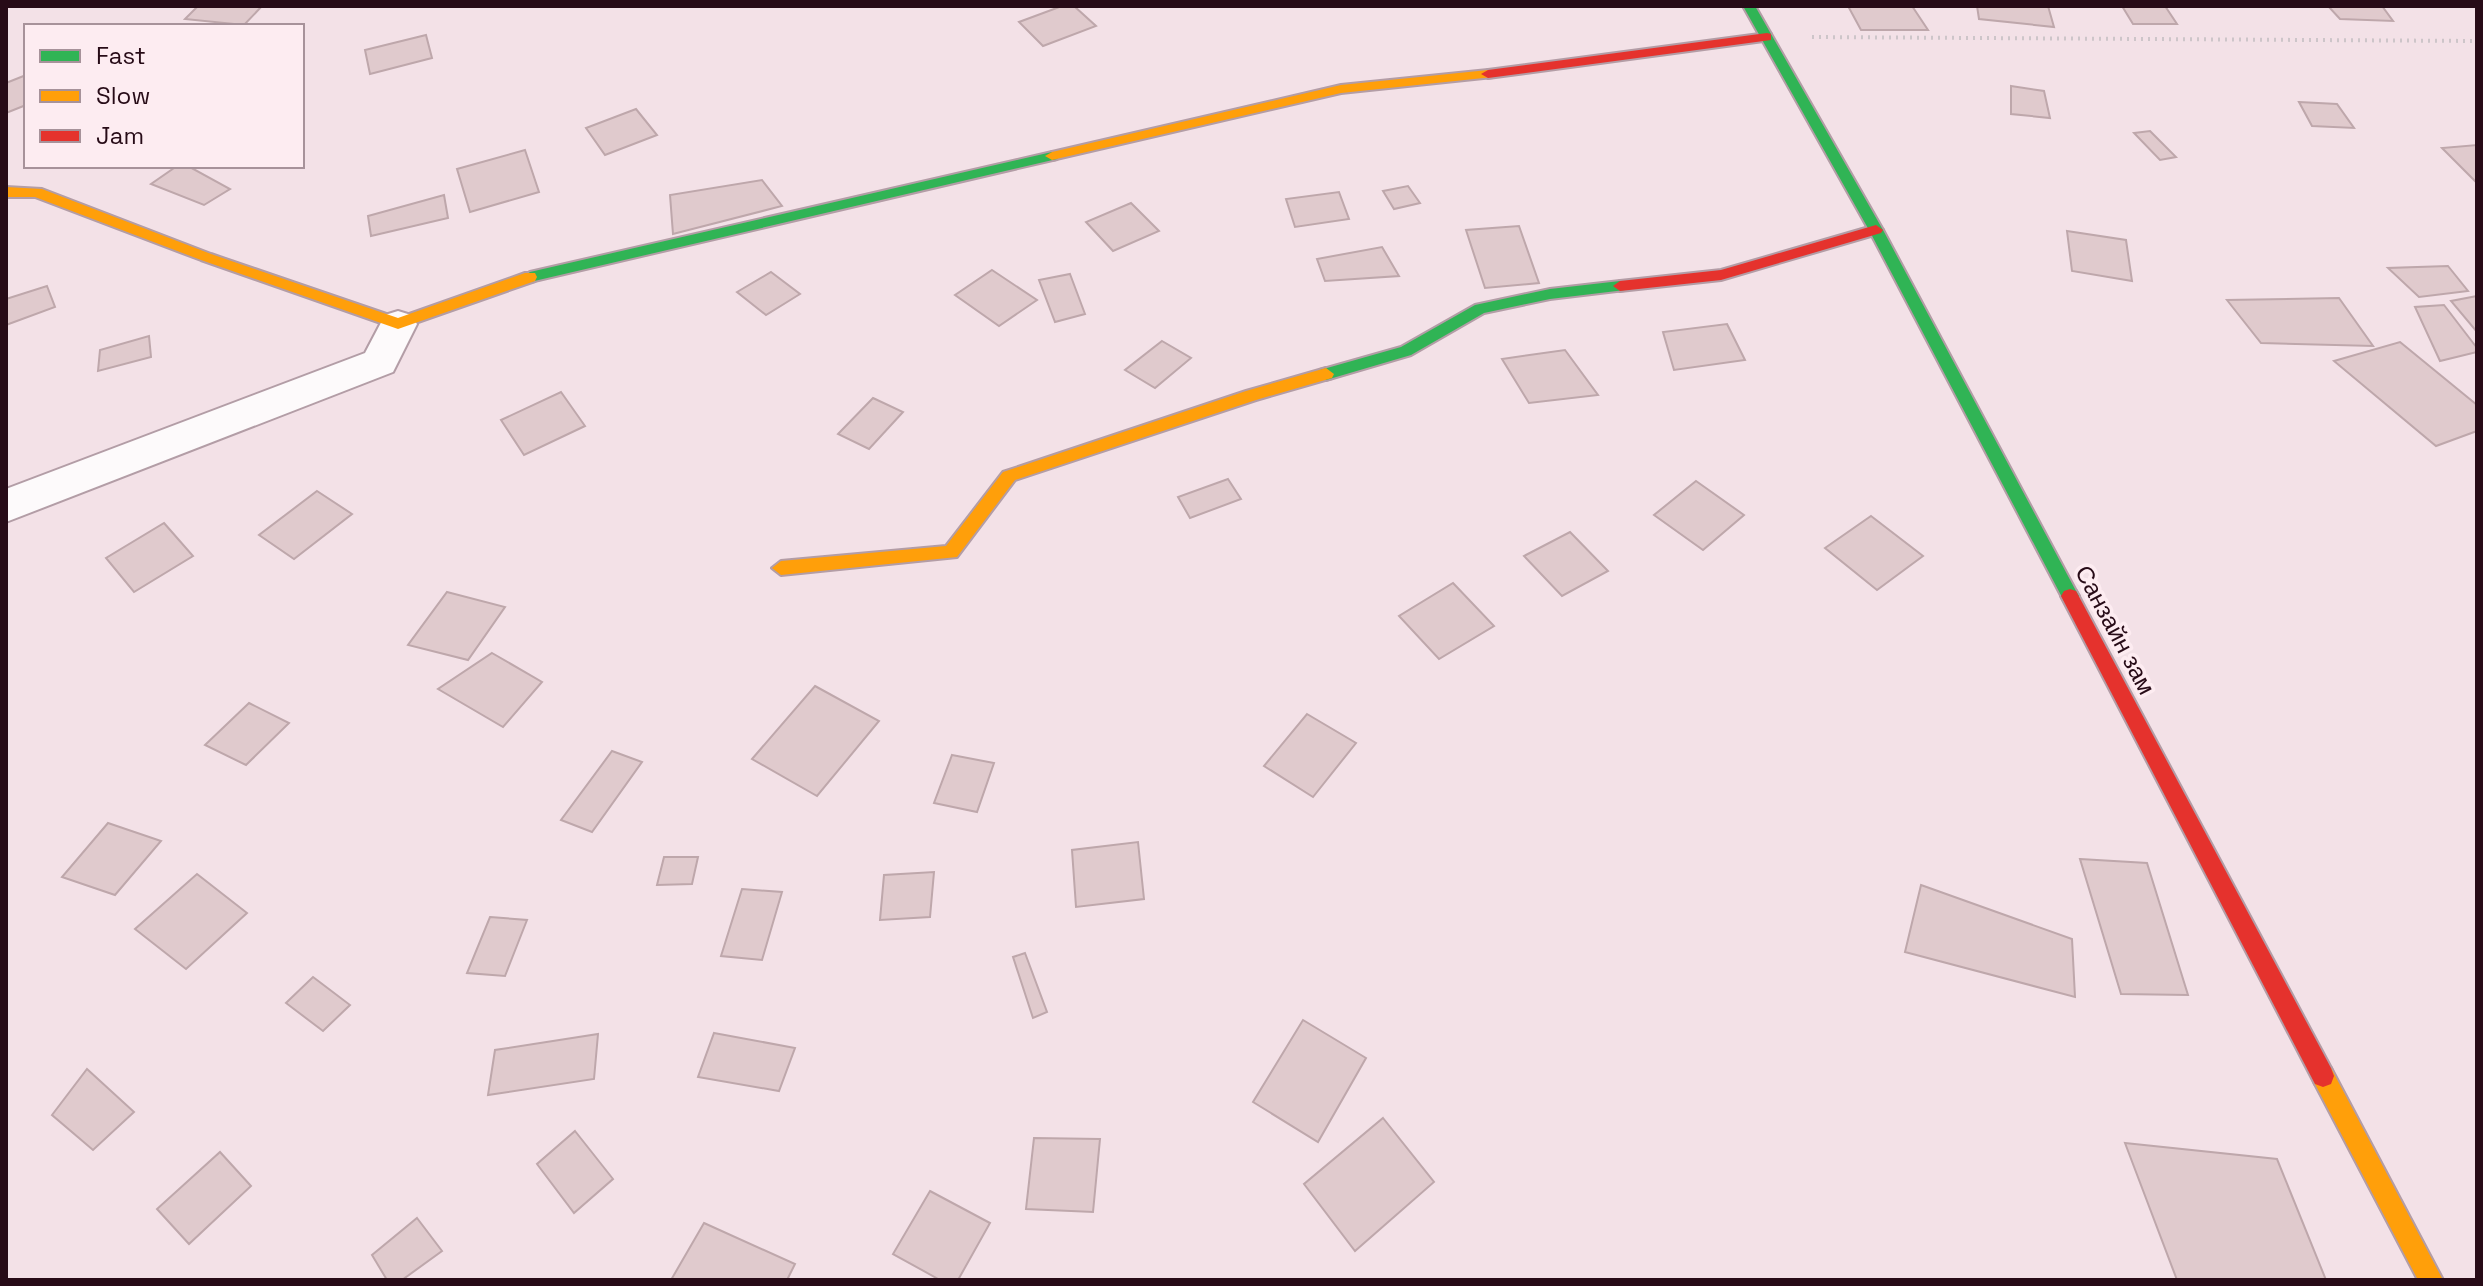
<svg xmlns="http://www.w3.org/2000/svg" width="2483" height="1286" viewBox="0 0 2483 1286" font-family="'Space Grotesk',sans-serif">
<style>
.building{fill:#e0cacd;stroke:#bea7ab;stroke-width:2}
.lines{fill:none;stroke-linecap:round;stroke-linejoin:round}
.street-casing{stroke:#b39da6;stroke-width:4}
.fast-casing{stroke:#b39da6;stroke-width:4}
.slow-casing{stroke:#b39da6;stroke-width:4}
.jam-casing{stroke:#b39da6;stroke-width:4}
.path{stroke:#cdc5c9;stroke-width:4;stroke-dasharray:2 5;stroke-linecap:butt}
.street{fill:#fdfafb;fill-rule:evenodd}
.fast{fill:#30b455;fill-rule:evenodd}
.slow{fill:#ff9f0a;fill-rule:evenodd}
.jam{fill:#e5322d;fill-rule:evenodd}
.labels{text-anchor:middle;stroke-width:7;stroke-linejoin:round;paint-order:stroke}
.street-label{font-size:24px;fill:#270b17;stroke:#fdecf1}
</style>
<rect width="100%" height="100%" fill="#f3e1e7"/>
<g class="building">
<path d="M 198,6 L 262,6 L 244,25 L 185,19 Z"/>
<path d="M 1062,6 L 1074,6 L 1096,26 L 1043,46 L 1019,22 Z"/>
<path d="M 1848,6 L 1912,6 L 1928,30 L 1861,30 Z"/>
<path d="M 1977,6 L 2048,6 L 2054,27 L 1979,19 Z"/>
<path d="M 2122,6 L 2165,6 L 2177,24 L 2133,24 Z"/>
<path d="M 2328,6 L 2382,6 L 2393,21 L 2340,19 Z"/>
<path d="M 426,35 L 432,58 L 370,74 L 365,50 Z"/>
<path d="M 26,75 L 26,105 L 6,113 L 6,83 Z"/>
<path d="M 2011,86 L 2044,91 L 2050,118 L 2011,114 Z"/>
<path d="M 2299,102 L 2337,104 L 2354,128 L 2312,126 Z"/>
<path d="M 636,109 L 657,135 L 605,155 L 586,128 Z"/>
<path d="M 2150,131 L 2176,157 L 2160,160 L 2134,133 Z"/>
<path d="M 2477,145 L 2477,183 L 2442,148 Z"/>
<path d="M 525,150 L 539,192 L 470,212 L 457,169 Z"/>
<path d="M 177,166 L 188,166 L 230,189 L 204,205 L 151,184 Z"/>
<path d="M 762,180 L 782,206 L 673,234 L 670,195 Z"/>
<path d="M 1408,186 L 1420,203 L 1394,209 L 1383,191 Z"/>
<path d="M 1339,192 L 1349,219 L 1295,227 L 1286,199 Z"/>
<path d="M 444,195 L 448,218 L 371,236 L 368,216 Z"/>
<path d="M 1131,203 L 1159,231 L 1113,251 L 1086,222 Z"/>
<path d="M 1519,226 L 1539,283 L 1485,288 L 1466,230 Z"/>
<path d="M 2067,231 L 2126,240 L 2132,281 L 2072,271 Z"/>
<path d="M 1382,247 L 1399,276 L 1325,281 L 1317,259 Z"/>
<path d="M 2448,266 L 2468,291 L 2419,297 L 2388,268 Z"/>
<path d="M 992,270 L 1037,300 L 999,326 L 955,295 Z"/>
<path d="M 771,272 L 800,294 L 766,315 L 737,292 Z"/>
<path d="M 1070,274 L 1085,314 L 1055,322 L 1039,280 Z"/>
<path d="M 47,286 L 55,307 L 6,325 L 6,299 Z"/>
<path d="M 2477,296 L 2477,332 L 2451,301 Z"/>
<path d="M 2339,298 L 2373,346 L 2261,343 L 2227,300 Z"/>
<path d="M 2444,305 L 2477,348 L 2477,352 L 2440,361 L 2415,307 Z"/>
<path d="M 1727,324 L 1745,360 L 1674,370 L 1663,332 Z"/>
<path d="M 149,336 L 151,357 L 98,371 L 100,350 Z"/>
<path d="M 1162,341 L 1191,358 L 1155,388 L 1125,370 Z"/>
<path d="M 2400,342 L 2477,405 L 2477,431 L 2436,446 L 2334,361 Z"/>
<path d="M 1565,350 L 1598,395 L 1529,403 L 1502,359 Z"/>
<path d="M 561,392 L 585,426 L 524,455 L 501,420 Z"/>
<path d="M 873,398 L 903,412 L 869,449 L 838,434 Z"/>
<path d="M 1228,479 L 1241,499 L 1190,518 L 1178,497 Z"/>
<path d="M 1696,481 L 1744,515 L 1703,550 L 1654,515 Z"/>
<path d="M 317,491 L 352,514 L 294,559 L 259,535 Z"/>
<path d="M 1871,516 L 1923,556 L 1877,590 L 1825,548 Z"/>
<path d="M 164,523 L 193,556 L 134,592 L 106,558 Z"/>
<path d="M 1570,532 L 1608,571 L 1562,596 L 1524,556 Z"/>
<path d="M 1453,583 L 1494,626 L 1439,659 L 1399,616 Z"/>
<path d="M 447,592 L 505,607 L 468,660 L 408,645 Z"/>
<path d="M 492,653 L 542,682 L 503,727 L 438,689 Z"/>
<path d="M 815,686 L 879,721 L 817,796 L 752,759 Z"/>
<path d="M 249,703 L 289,723 L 246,765 L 205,745 Z"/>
<path d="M 1307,714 L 1356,743 L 1313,797 L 1264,766 Z"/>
<path d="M 612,751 L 642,762 L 592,832 L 561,820 Z"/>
<path d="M 952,755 L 994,763 L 977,812 L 934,803 Z"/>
<path d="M 108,823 L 161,841 L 115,895 L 62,877 Z"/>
<path d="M 1138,842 L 1144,899 L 1076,907 L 1072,850 Z"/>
<path d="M 664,857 L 698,857 L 692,884 L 657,885 Z"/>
<path d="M 2080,859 L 2147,863 L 2188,995 L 2121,994 Z"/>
<path d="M 934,872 L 930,917 L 880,920 L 884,875 Z"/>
<path d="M 197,874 L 247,913 L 186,969 L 135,929 Z"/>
<path d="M 1921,885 L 2072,939 L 2075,997 L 1905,952 Z"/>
<path d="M 742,889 L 782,892 L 762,960 L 721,956 Z"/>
<path d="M 490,917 L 527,920 L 505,976 L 467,973 Z"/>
<path d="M 1025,953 L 1047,1012 L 1033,1018 L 1013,957 Z"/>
<path d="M 313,977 L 350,1005 L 323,1031 L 286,1003 Z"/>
<path d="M 1303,1020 L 1366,1058 L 1318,1142 L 1253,1102 Z"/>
<path d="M 714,1033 L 795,1048 L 779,1091 L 698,1077 Z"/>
<path d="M 598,1034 L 594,1079 L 488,1095 L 495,1050 Z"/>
<path d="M 87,1069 L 134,1112 L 93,1150 L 52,1115 Z"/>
<path d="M 1383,1118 L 1434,1182 L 1355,1251 L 1304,1184 Z"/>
<path d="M 575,1131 L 613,1179 L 574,1213 L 537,1164 Z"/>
<path d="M 1034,1138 L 1100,1139 L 1093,1212 L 1026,1209 Z"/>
<path d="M 2125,1143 L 2277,1159 L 2326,1280 L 2177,1280 Z"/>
<path d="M 220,1152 L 251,1186 L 189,1244 L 157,1209 Z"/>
<path d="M 930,1191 L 990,1223 L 958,1280 L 940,1280 L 893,1254 Z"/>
<path d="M 417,1218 L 442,1251 L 402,1280 L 387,1280 L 372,1255 Z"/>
<path d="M 704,1223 L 795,1264 L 787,1280 L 671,1280 Z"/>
</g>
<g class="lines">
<defs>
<path id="street" d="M 398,311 L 411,315 L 417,324 L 393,372 L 6,522 L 6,489 L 365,353 L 385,315 Z"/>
<g id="fast">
<path d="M 1743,6 L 1755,6 L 1883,230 L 2076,591 L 2079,596 L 2076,601 L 2064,601 L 1869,230 Z"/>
<path d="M 1052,152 L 1059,156 L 1057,159 L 530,282 L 523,277 L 530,272 Z"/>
<path d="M 1620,281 L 1627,286 L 1625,290 L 1550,299 L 1484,313 L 1411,355 L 1326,380 L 1318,374 L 1320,370 L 1401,347 L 1475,305 L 1550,289 Z"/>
</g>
<g id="slow">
<path d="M 1488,70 L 1493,71 L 1493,77 L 1341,93 L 1052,160 L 1045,156 L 1052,152 L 1341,85 Z"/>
<path d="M 6,187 L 42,189 L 211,254 L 398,318 L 525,273 L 535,273 L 537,277 L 535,281 L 398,329 L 201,260 L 35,197 L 6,197 Z"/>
<path d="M 1326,368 L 1334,374 L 1332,378 L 1256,400 L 1015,480 L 957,557 L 781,575 L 772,568 L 781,561 L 946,546 L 1003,472 L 1246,391 Z"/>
<path d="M 2323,1065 L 2331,1068 L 2443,1280 L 2418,1280 L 2315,1084 L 2312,1076 L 2315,1068 Z"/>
</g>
<g id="jam">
<path d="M 1767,33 L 1771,34 L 1771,40 L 1488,78 L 1481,74 L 1488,70 Z"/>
<path d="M 1876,225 L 1883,230 L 1881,233 L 1721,280 L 1620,291 L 1613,286 L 1620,281 L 1721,270 Z"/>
<path d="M 2070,589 L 2076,591 L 2331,1068 L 2334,1076 L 2331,1084 L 2323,1087 L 2315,1084 L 2061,596 L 2064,591 Z"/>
</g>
</defs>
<use href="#street" class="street-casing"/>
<use href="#fast" class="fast-casing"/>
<use href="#slow" class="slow-casing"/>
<use href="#jam" class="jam-casing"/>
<path class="path" d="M 1812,37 L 2477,41"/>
<use href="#street" class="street"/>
<use href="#fast" class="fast"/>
<use href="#slow" class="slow"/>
<use href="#jam" class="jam"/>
</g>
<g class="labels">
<g class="street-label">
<text transform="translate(2115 630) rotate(62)" y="8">Санзайн зам</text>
</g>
</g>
<rect width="2483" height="1286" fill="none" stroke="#270b17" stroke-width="16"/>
<rect x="24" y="24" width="280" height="144" fill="#fdecf1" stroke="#a7929a" stroke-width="2"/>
<rect x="40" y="50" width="40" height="12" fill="#30b455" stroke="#a7929a" stroke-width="2"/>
<text x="96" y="64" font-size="24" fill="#270b17">Fast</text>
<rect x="40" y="90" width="40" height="12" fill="#ff9f0a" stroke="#a7929a" stroke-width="2"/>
<text x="96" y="104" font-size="24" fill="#270b17">Slow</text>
<rect x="40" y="130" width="40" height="12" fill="#e5322d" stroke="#a7929a" stroke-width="2"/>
<text x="96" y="144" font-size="24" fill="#270b17">Jam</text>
</svg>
